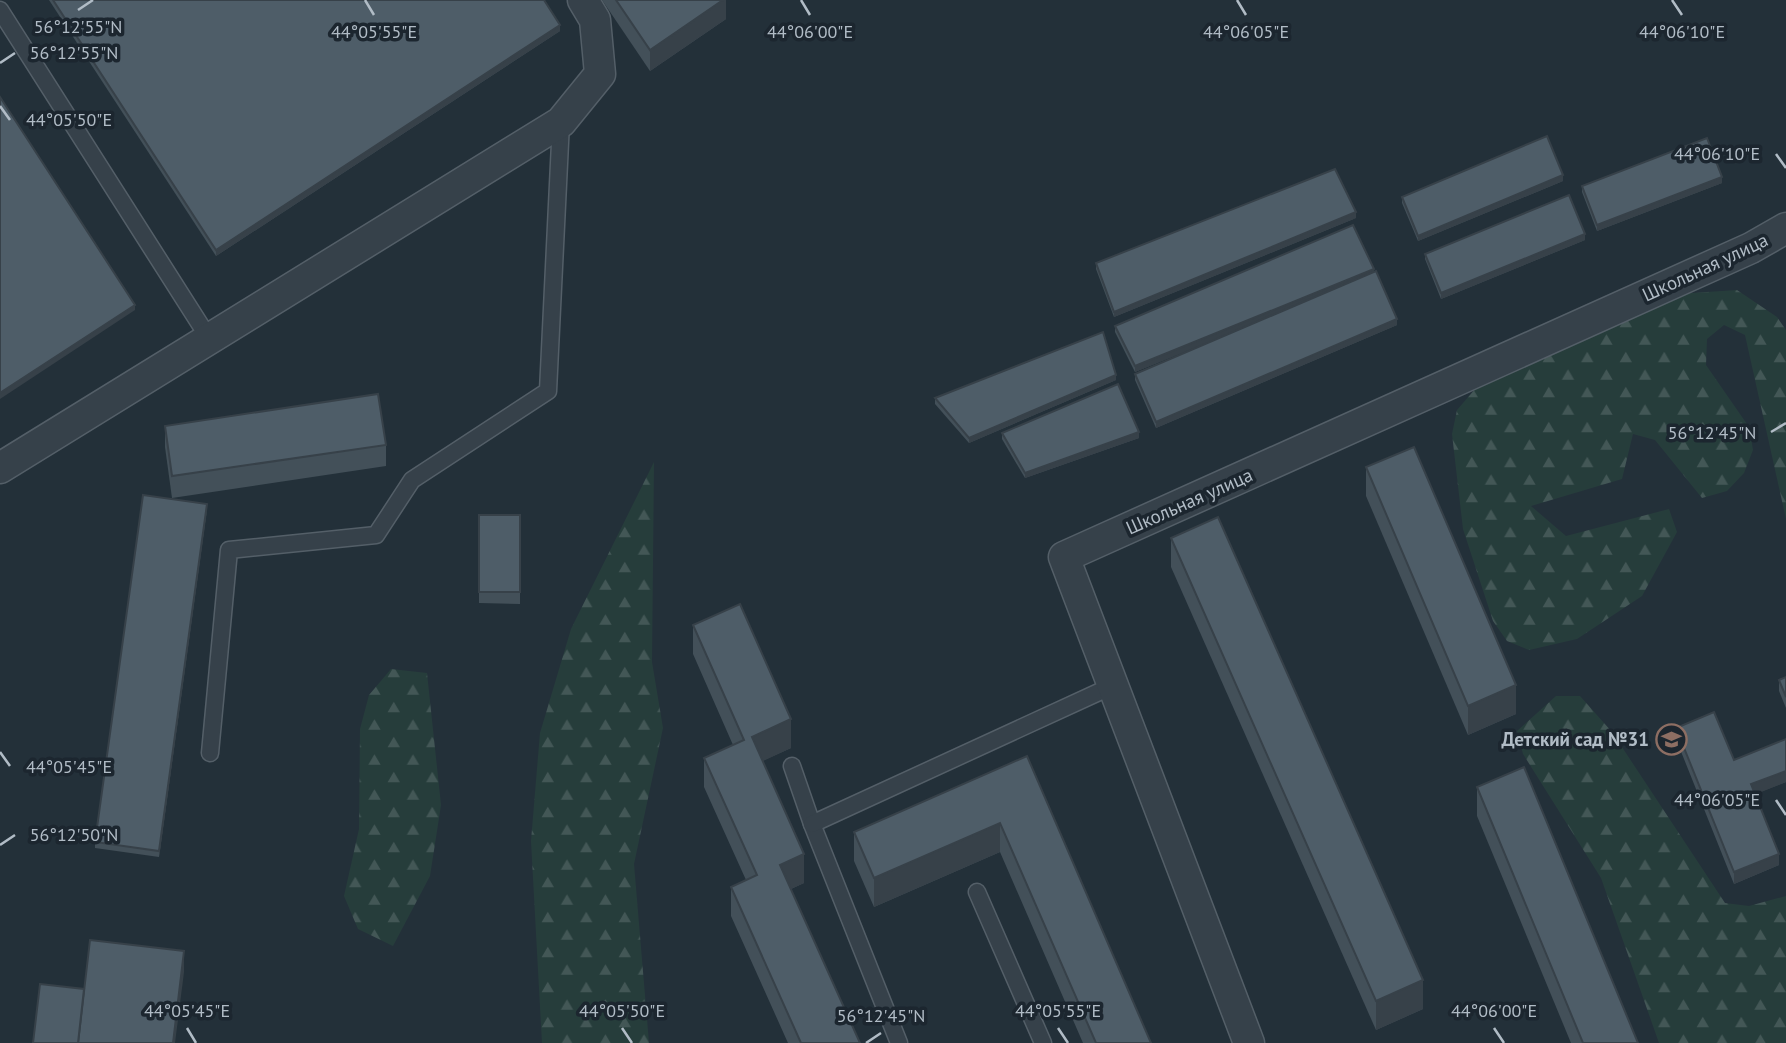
<svg xmlns="http://www.w3.org/2000/svg" width="1786" height="1043" viewBox="0 0 1786 1043" font-family="'PT Sans',sans-serif">
<style>
.forest{fill:url(#forest-firs)}
.lines{fill:none;stroke-linecap:round;stroke-linejoin:round}
.service-casing{stroke:#545f68;stroke-width:19}
.minor-casing{stroke:#545f68;stroke-width:33}
.service{stroke:#36414a;stroke-width:16}
.minor{stroke:#36414a;stroke-width:30}
.wall{fill:#435059}
.shaded-wall{fill:#374149}
.building{fill:#4e5d68;stroke:#374149;stroke-width:2}
.ticks{fill:none;stroke:#b1bcc6;stroke-width:2.5}
.labels{text-anchor:middle;stroke-width:7;stroke-linejoin:round;paint-order:stroke}
.street-label{font-size:19px;fill:#b1bcc6;stroke:#1c262f}
.poi-label{font-size:19px;font-weight:bold;fill:#b1bcc6;stroke:#1c262f;text-anchor:end}
.ticks-label{font-size:18px;text-anchor:middle;fill:#b1bcc6;stroke:#1c262f;stroke-width:7;stroke-linejoin:round;paint-order:stroke}
</style>
<defs>
<pattern id="forest-firs" width="22" height="20" patternUnits="userSpaceOnUse" patternTransform="scale(1.75)"><rect width="22" height="20" fill="#263d3b"/><path d="M5 1l3.5 6h-7zM16 11l3.5 6h-7z" fill="#435756"/></pattern>
</defs>
<rect width="100%" height="100%" fill="#233039"/>
<g class="forest">
<path d="M 1737,290 L 1777,317 L 1786,330 L 1786,519 L 1745,335 L 1724,325 L 1707,339 L 1706,365 L 1749,427 L 1753,450 L 1744,473 L 1727,491 L 1702,498 L 1655,440 L 1633,434 L 1622,479 L 1531,506 L 1566,536 L 1669,509 L 1677,532 L 1642,596 L 1577,639 L 1529,650 L 1507,641 L 1493,621 L 1463,529 L 1452,434 L 1457,410 L 1476,388 L 1662,295 Z"/>
<path d="M 654,462 L 652,662 L 663,728 L 634,864 L 649,1043 L 542,1043 L 531,841 L 540,733 L 571,629 Z"/>
<path d="M 391,669 L 427,673 L 441,805 L 430,876 L 393,946 L 358,929 L 344,896 L 359,829 L 360,729 L 369,695 Z"/>
<path d="M 1556,696 L 1580,696 L 1612,732 L 1725,903 L 1749,906 L 1786,896 L 1786,1043 L 1659,1043 L 1601,878 L 1523,754 L 1517,731 Z"/>
</g>
<g class="lines">
<defs>
<g id="service">
<path d="M 0,10 L 210,340"/>
<path d="M 210,753 L 229,550 L 376,535 L 412,480 L 548,391 L 561,122"/>
<path d="M 792,766 L 812,824 L 899,1043"/>
<path d="M 812,824 L 1112,686"/>
<path d="M 977,892 L 1043,1043"/>
</g>
<g id="minor">
<path d="M 0,468 L 561,122 L 600,74 L 595,20 L 583,0"/>
<path d="M 1249,1043 L 1064,557 L 1751,248 L 1786,228"/>
</g>
</defs>
<use href="#service" class="service-casing"/>
<use href="#minor" class="minor-casing"/>
<use href="#service" class="service"/>
<use href="#minor" class="minor"/>
</g>
<g class="wall">
<path d="M 49,0 L 544,0 L 560,31 L 216,256 Z"/>
<path d="M 602,0 L 726,0 L 726,19 L 650,71 Z"/>
<path d="M 1563,181 L 1418,241 L 1402,203 L 1402,197 Z"/>
<path d="M 1722,183 L 1597,231 L 1582,192 L 1582,186 Z"/>
<path d="M 1356,218 L 1114,317 L 1096,269 L 1096,263 Z"/>
<path d="M 1585,240 L 1441,299 L 1425,259 L 1425,254 Z"/>
<path d="M 1374,272 L 1397,325 L 1156,428 L 1135,380 L 1135,374 L 1245,327 L 1135,372 L 1115,332 L 1115,326 Z"/>
<path d="M 1116,380 L 969,443 L 935,404 L 935,398 Z"/>
<path d="M 165,426 L 386,445 L 386,466 L 172,498 L 165,447 Z"/>
<path d="M 1002,433 L 1139,438 L 1025,478 L 1002,439 Z"/>
<path d="M 1366,467 L 1516,714 L 1468,735 L 1366,496 Z"/>
<path d="M 207,509 L 159,857 L 95,848 L 95,842 Z"/>
<path d="M 479,515 L 520,515 L 520,604 L 479,603 Z"/>
<path d="M 1171,538 L 1423,1009 L 1376,1030 L 1171,567 Z"/>
<path d="M 693,625 L 791,748 L 762,761 L 804,883 L 791,889 L 860,1043 L 788,1043 L 731,916 L 731,887 L 746,880 L 704,787 L 704,758 L 733,745 L 693,654 Z"/>
<path d="M 1786,677 L 1786,708 L 1779,691 L 1779,680 Z"/>
<path d="M 1676,728 L 1734,760 L 1786,739 L 1786,782 L 1755,794 L 1779,865 L 1734,884 L 1676,739 Z"/>
<path d="M 1027,756 L 1151,1043 L 1083,1043 L 1000,852 L 874,907 L 854,861 L 854,832 Z"/>
<path d="M 1477,787 L 1638,1043 L 1571,1043 L 1477,816 Z"/>
</g>
<g class="shaded-wall">
<path d="M 723,0 L 726,0 L 726,19 L 650,71 L 650,50 Z"/>
<path d="M 560,25 L 560,31 L 216,256 L 216,250 Z"/>
<path d="M 1563,175 L 1563,181 L 1418,241 L 1418,236 Z"/>
<path d="M 1722,177 L 1722,183 L 1597,231 L 1597,225 Z"/>
<path d="M 1356,212 L 1356,218 L 1114,317 L 1114,312 Z"/>
<path d="M 1585,234 L 1585,240 L 1441,299 L 1441,293 Z"/>
<path d="M 1374,269 L 1374,275 L 1135,372 L 1135,366 Z"/>
<path d="M 135,305 L 135,310 L 0,399 L 0,393 Z"/>
<path d="M 1397,319 L 1397,325 L 1156,428 L 1156,422 Z"/>
<path d="M 1116,375 L 1116,380 L 969,443 L 969,438 Z"/>
<path d="M 1139,432 L 1139,438 L 1025,478 L 1025,473 Z"/>
<path d="M 207,504 L 207,509 L 159,857 L 159,851 Z"/>
<path d="M 1516,685 L 1516,714 L 1468,735 L 1468,706 Z"/>
<path d="M 791,719 L 791,748 L 752,766 L 752,737 Z"/>
<path d="M 1786,771 L 1786,782 L 1751,796 L 1751,784 Z"/>
<path d="M 1000,823 L 1000,852 L 874,907 L 874,878 Z"/>
<path d="M 804,854 L 804,883 L 780,894 L 780,865 Z"/>
<path d="M 1779,854 L 1779,865 L 1734,884 L 1734,872 Z"/>
<path d="M 184,951 L 184,972 L 175,1043 L 173,1043 Z"/>
<path d="M 1423,980 L 1423,1009 L 1376,1030 L 1376,1001 Z"/>
</g>
<g class="building">
<path d="M 53,0 L 544,0 L 560,25 L 216,250 Z"/>
<path d="M 616,0 L 723,0 L 650,50 Z"/>
<path d="M 0,97 L 135,305 L 0,393 Z"/>
<path d="M 1547,136 L 1563,175 L 1418,236 L 1402,197 Z"/>
<path d="M 1707,138 L 1722,177 L 1597,225 L 1582,186 Z"/>
<path d="M 1335,169 L 1356,212 L 1114,312 L 1096,263 Z"/>
<path d="M 1569,195 L 1585,234 L 1441,293 L 1425,254 Z"/>
<path d="M 1353,225 L 1374,269 L 1135,366 L 1115,326 Z"/>
<path d="M 1376,271 L 1397,319 L 1156,422 L 1135,374 Z"/>
<path d="M 1103,332 L 1116,375 L 969,438 L 935,398 Z"/>
<path d="M 1118,384 L 1139,432 L 1025,473 L 1002,433 Z"/>
<path d="M 378,394 L 386,445 L 172,476 L 165,426 Z"/>
<path d="M 1414,447 L 1516,685 L 1468,706 L 1366,467 Z"/>
<path d="M 143,495 L 207,504 L 159,851 L 95,842 Z"/>
<rect x="479" y="515" width="41" height="77"/>
<path d="M 1218,517 L 1423,980 L 1376,1001 L 1171,538 Z"/>
<path d="M 740,604 L 791,719 L 752,737 L 804,854 L 780,865 L 860,1043 L 801,1043 L 731,887 L 757,875 L 704,758 L 744,740 L 693,625 Z"/>
<path d="M 1786,677 L 1786,697 L 1779,680 Z"/>
<path d="M 1714,712 L 1734,760 L 1786,739 L 1786,771 L 1751,784 L 1779,854 L 1734,872 L 1676,728 Z"/>
<path d="M 1027,756 L 1151,1043 L 1096,1043 L 1000,823 L 874,878 L 854,832 Z"/>
<path d="M 1524,767 L 1638,1043 L 1583,1043 L 1477,787 Z"/>
<path d="M 90,940 L 184,951 L 173,1043 L 78,1043 Z"/>
<path d="M 40,984 L 84,989 L 78,1043 L 33,1043 Z"/>
</g>
<path class="ticks" d="M 365,0 L 374,15M 801,0 L 810,15M 1237,0 L 1246,15M 1672,0 L 1682,15M 78,10 L 93,0M 0,63 L 15,53M 0,106 L 10,120M 1776,154 L 1786,168M 1771,432 L 1786,423M 0,752 L 10,766M 1776,800 L 1786,815M 0,845 L 15,835M 187,1028 L 196,1043M 622,1028 L 632,1043M 1058,1028 L 1068,1043M 1494,1028 L 1504,1043M 866,1043 L 881,1033"/>
<defs>
<symbol id="school-ring" viewBox="-11 -11 22 22"><circle r="9.5" fill="#1c262f" stroke="#8d6e63" stroke-width="1.5"/><path d="M0-5L7-2L0 1L-7-2ZM-4 1L0 2.5L4 1V4Q0 6-4 4Z" fill="#8d6e63"/></symbol>
</defs>
<g fill-rule="evenodd">
<use href="#school-ring" x="1654" y="722" width="35" height="35"/>
</g>
<g class="labels">
<g class="street-label">
<text transform="translate(1705 267) rotate(-25)" y="7">Школьная улица</text>
<text transform="translate(1189 501) rotate(-24)" y="7">Школьная улица</text>
</g>
<g class="poi-label">
<text x="1649" y="746">Детский сад №31</text>
</g>
</g>
<g class="ticks-label">
<text x="78" y="33">56°12'55"N</text>
<text x="374" y="38">44°05'55"E</text>
<text x="810" y="38">44°06'00"E</text>
<text x="1246" y="38">44°06'05"E</text>
<text x="1682" y="38">44°06'10"E</text>
<text x="74" y="59">56°12'55"N</text>
<text x="69" y="126">44°05'50"E</text>
<text x="1717" y="160">44°06'10"E</text>
<text x="1712" y="439">56°12'45"N</text>
<text x="69" y="773">44°05'45"E</text>
<text x="1717" y="806">44°06'05"E</text>
<text x="74" y="841">56°12'50"N</text>
<text x="187" y="1017">44°05'45"E</text>
<text x="622" y="1017">44°05'50"E</text>
<text x="1058" y="1017">44°05'55"E</text>
<text x="1494" y="1017">44°06'00"E</text>
<text x="881" y="1022">56°12'45"N</text>
</g>
</svg>
